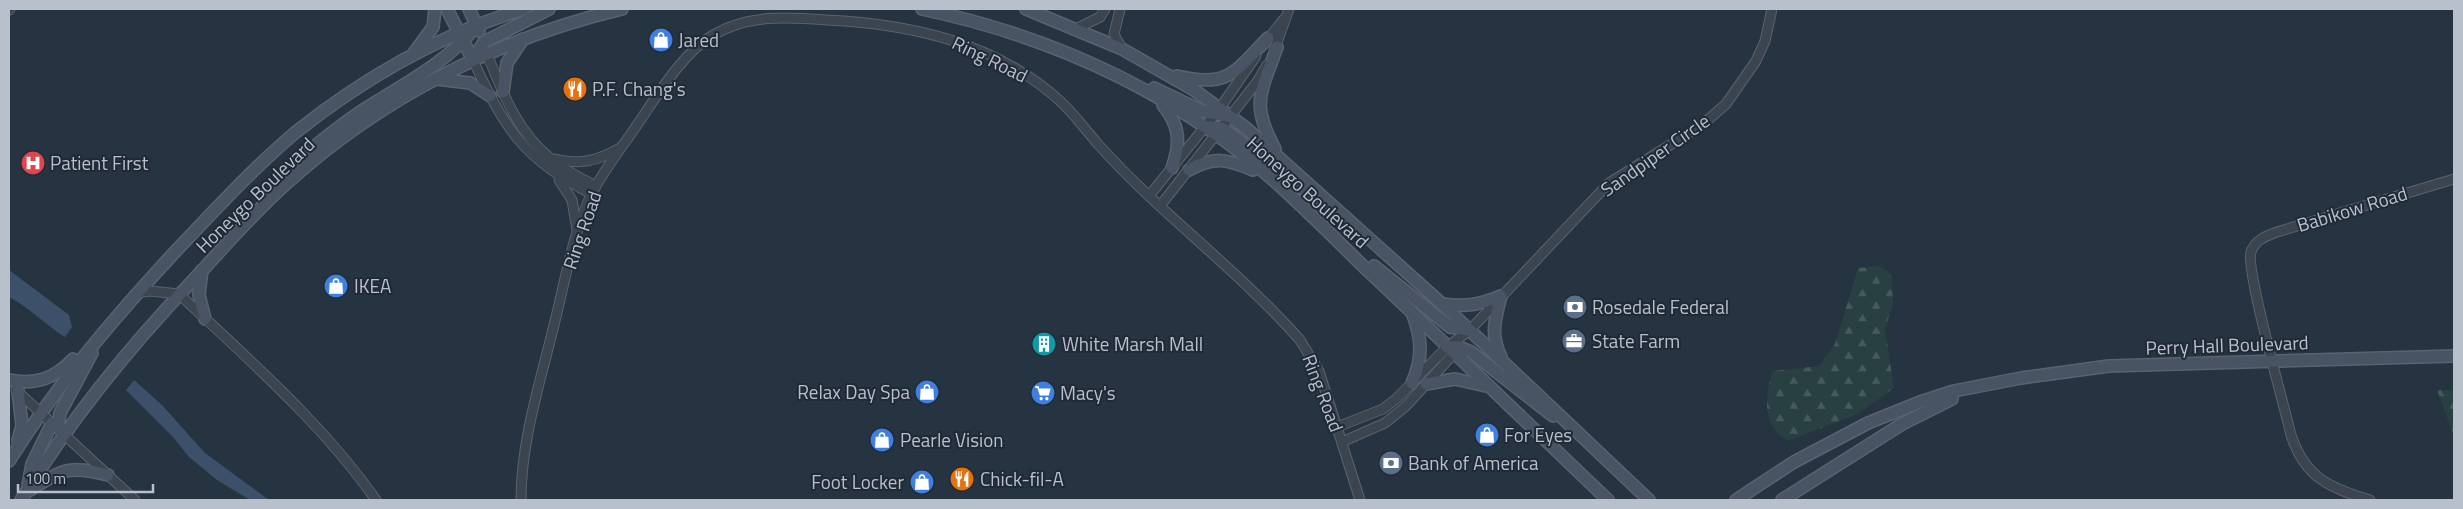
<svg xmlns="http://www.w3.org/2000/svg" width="2463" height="509" viewBox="0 0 2463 509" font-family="'Titillium Web',sans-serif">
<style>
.forest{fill:url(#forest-firs)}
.water{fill:#3c5169}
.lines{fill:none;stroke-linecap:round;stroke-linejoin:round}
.minor-casing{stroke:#58636e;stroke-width:11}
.secondary-casing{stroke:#58636e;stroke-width:14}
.minor{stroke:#3a4550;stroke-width:9}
.secondary{stroke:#485463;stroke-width:11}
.labels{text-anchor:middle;stroke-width:4;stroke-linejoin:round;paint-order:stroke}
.poi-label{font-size:19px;fill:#b7c0cb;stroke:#1f2a36;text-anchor:start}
.street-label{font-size:19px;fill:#b7c0cb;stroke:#1f2a36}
</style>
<defs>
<pattern id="forest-firs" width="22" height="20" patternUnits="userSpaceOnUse" patternTransform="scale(1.25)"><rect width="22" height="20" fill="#284041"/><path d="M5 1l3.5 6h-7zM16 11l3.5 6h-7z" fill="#455a5b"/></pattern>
</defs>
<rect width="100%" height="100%" fill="#263340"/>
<g class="forest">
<path d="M 1880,266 L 1892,275 L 1893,304 L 1885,329 L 1894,388 L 1858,414 L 1787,441 C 1762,425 1764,396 1773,371 L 1819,366 L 1835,344 L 1858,268 Z"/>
<path d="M 2437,390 L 2454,390 L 2454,436 Z"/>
</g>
<g class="water">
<path d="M 9,270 L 69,315 L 72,327 L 65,337 C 44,324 30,308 9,297 Z"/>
<path d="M 134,380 L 162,405 L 205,453 L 269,500 L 250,500 L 217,480 L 189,457 L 173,437 L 126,390 Z"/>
</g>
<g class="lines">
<defs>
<g id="minor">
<path d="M 1120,9 L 1114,34 L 1122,49"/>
<path d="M 9,10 L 10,9"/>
<path d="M 1078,28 L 1100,17 L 1105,9"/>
<path d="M 1265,43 L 1283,20"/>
<path d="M 1274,51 L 1289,9"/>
<path d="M 487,54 C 502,91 517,132 550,158 C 564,170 580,178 596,186"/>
<path d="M 473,60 C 504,128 524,160 592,194"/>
<path d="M 555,159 C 579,165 597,161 618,149"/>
<path d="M 559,180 L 572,200 L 577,230"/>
<path d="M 1149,196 L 1220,108 L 1256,56"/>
<path d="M 1160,206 L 1257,82 L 1267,65"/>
<path d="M 137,293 L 150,291 L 179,294 C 249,360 321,422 376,500"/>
<path d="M 16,390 L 135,500"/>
<path d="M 1337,427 L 1383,409 L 1396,399 L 1447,347 L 1470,330 L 1609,183 L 1702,125 L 1726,104 L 1756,61 L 1765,41 L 1772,9"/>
<path d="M 1342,442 L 1385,423 L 1405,407 L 1458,349"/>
<path d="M 521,500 C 521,441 540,383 554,325 C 565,282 572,236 591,195 C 601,175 615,156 628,138 C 652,105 678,56 713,35 C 748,14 788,17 827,20 C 912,24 996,43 1060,101 C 1074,114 1085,129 1097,143 C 1113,161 1131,179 1149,196 C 1199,243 1254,288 1300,340 L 1319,371 L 1360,500"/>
<path d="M 2370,500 C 2330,488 2305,478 2291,435 C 2285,408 2245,269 2251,252 C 2255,240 2266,236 2277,232 L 2454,179"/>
</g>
<g id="secondary">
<path d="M 447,9 L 473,60"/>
<path d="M 469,9 L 479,31"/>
<path d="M 922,9 C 1026,31 1127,72 1214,133 C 1269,171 1317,221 1365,268 C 1447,345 1527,423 1608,500"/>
<path d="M 1026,9 L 1122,49 L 1194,90 L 1246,128 L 1442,304 L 1649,500"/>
<path d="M 414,53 L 433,27 L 435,9"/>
<path d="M 473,60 L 484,42 L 549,9"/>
<path d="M 1177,76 C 1228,88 1234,73 1268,38"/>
<path d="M 437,79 L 470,83 L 490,96"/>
<path d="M 1154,88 L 1202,111 L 1227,116"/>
<path d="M 503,92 L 507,63 L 523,39"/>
<path d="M 1163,105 C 1180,126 1181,143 1172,168"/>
<path d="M 1208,127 L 1221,128 L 1232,135 L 1308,193 L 1322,199"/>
<path d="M 1275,149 C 1250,103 1261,93 1277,47"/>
<path d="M 304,168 L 304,155 C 324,139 343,123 365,109 C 404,84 447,63 476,26"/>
<path d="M 1189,170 C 1214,156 1227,159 1253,170"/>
<path d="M 1374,266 L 1450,327 L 1470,330"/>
<path d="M 202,270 L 199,295 L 205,319"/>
<path d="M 1442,304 C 1467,307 1478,305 1501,296"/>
<path d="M 1447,347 L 1459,347 L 1471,352 L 1553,416"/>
<path d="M 1501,357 C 1490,335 1495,319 1501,296"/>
<path d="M 9,380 C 36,385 54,379 73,359"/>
<path d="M 1412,383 C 1423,358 1422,340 1413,315"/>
<path d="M 1426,384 L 1455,379 L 1486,386"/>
<path d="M 18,391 L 22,425 L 18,441"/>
<path d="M 58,428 L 60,413 L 92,353"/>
<path d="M 9,461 C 56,386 113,319 173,254 C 213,212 252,169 296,132 C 364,78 441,34 524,9"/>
<path d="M 28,485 L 32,464 L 52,423"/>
<path d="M 30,490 C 64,469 69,465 108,475"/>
<path d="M 21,500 C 71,418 130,346 196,277 C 226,245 255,211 288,182 C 382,97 499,38 622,9"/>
<path d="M 1736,500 L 1794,462 L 1868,423 L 1920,402 L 1954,391 L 2021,378 L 2109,366 L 2454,356"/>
<path d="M 1782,500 L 1902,424 L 1952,399"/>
</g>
</defs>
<use href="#minor" class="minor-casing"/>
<use href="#secondary" class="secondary-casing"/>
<use href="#minor" class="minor"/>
<use href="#secondary" class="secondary"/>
</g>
<defs>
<symbol id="shop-disc" viewBox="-11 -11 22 22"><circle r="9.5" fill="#3f7fe0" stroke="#1f2a36"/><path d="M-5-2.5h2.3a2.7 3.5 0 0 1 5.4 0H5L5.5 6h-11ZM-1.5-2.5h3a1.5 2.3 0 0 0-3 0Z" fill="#fff"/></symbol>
<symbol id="restaurant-disc" viewBox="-11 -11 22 22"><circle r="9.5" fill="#e8710a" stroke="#1f2a36"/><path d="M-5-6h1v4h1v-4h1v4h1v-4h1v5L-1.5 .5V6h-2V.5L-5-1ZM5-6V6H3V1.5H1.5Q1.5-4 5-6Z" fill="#fff"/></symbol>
<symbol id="hospital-disc" viewBox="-11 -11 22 22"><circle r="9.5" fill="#e0444e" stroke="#1f2a36"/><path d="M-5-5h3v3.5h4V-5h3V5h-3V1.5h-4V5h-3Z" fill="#fff"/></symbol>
<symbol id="bank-disc" viewBox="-11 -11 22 22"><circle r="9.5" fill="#5c6f8a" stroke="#1f2a36"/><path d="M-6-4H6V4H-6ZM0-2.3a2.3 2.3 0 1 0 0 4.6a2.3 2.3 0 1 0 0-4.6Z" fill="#fff"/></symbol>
<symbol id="office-disc" viewBox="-11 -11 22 22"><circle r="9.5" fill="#5c6f8a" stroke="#1f2a36"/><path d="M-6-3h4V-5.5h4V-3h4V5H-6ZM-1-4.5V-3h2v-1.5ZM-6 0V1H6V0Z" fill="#fff"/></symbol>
<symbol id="building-disc" viewBox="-11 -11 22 22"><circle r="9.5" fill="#0f9aa8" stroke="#1f2a36"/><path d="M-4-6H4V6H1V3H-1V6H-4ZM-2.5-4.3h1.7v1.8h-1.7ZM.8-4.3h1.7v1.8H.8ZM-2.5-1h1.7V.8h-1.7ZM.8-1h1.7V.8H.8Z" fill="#fff"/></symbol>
<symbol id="supermarket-disc" viewBox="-11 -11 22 22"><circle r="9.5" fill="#3f7fe0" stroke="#1f2a36"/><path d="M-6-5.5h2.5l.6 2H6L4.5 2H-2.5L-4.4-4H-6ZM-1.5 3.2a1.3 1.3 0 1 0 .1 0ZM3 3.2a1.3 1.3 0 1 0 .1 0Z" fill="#fff"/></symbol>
</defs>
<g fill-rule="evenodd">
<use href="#shop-disc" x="647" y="26" width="28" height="28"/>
<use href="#restaurant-disc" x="561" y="75" width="28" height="28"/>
<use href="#hospital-disc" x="19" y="149" width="28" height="28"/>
<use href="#shop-disc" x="322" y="272" width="28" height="28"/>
<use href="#bank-disc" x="1561" y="293" width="28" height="28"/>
<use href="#office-disc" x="1560" y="327" width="28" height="28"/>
<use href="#building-disc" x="1030" y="330" width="28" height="28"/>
<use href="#shop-disc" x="913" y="378" width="28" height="28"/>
<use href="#supermarket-disc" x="1029" y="379" width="28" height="28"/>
<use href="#shop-disc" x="1473" y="421" width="28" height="28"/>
<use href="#shop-disc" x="868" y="426" width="28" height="28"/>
<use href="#bank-disc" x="1377" y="449" width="28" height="28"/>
<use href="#restaurant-disc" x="948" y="465" width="28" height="28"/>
<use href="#shop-disc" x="908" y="468" width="28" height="28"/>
</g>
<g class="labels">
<g class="poi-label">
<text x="678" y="47">Jared</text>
<text x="592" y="96">P.F. Chang's</text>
<text x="50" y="170">Patient First</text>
<text x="354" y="293">IKEA</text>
<text x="1592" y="314">Rosedale Federal</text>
<text x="1592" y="348">State Farm</text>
<text x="1062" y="351">White Marsh Mall</text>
<text x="910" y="399" text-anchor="end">Relax Day Spa</text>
<text x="1060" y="400">Macy's</text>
<text x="1504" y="442">For Eyes</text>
<text x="900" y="447">Pearle Vision</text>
<text x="1408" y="470">Bank of America</text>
<text x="980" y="486">Chick-fil-A</text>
<text x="904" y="489" text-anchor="end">Foot Locker</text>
</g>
<g class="street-label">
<text transform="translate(990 59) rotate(26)" y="7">Ring Road</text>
<text transform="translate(1655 155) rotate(-35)" y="7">Sandpiper Circle</text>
<text transform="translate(1308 192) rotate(42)" y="7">Honeygo Boulevard</text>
<text transform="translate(255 195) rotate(-44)" y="7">Honeygo Boulevard</text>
<text transform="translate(2352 209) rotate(-17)" y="7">Babikow Road</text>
<text transform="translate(582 230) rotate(-71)" y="7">Ring Road</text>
<text transform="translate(2227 345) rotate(-2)" y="7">Perry Hall Boulevard</text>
<text transform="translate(1323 393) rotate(69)" y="7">Ring Road</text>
</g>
</g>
<rect width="2463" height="509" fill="none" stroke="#b7c0cb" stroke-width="20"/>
<path d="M18 484v8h135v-8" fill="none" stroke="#b7c0cb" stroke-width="2.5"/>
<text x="25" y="484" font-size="15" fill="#b7c0cb" stroke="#1f2a36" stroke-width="4" paint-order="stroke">100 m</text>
</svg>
